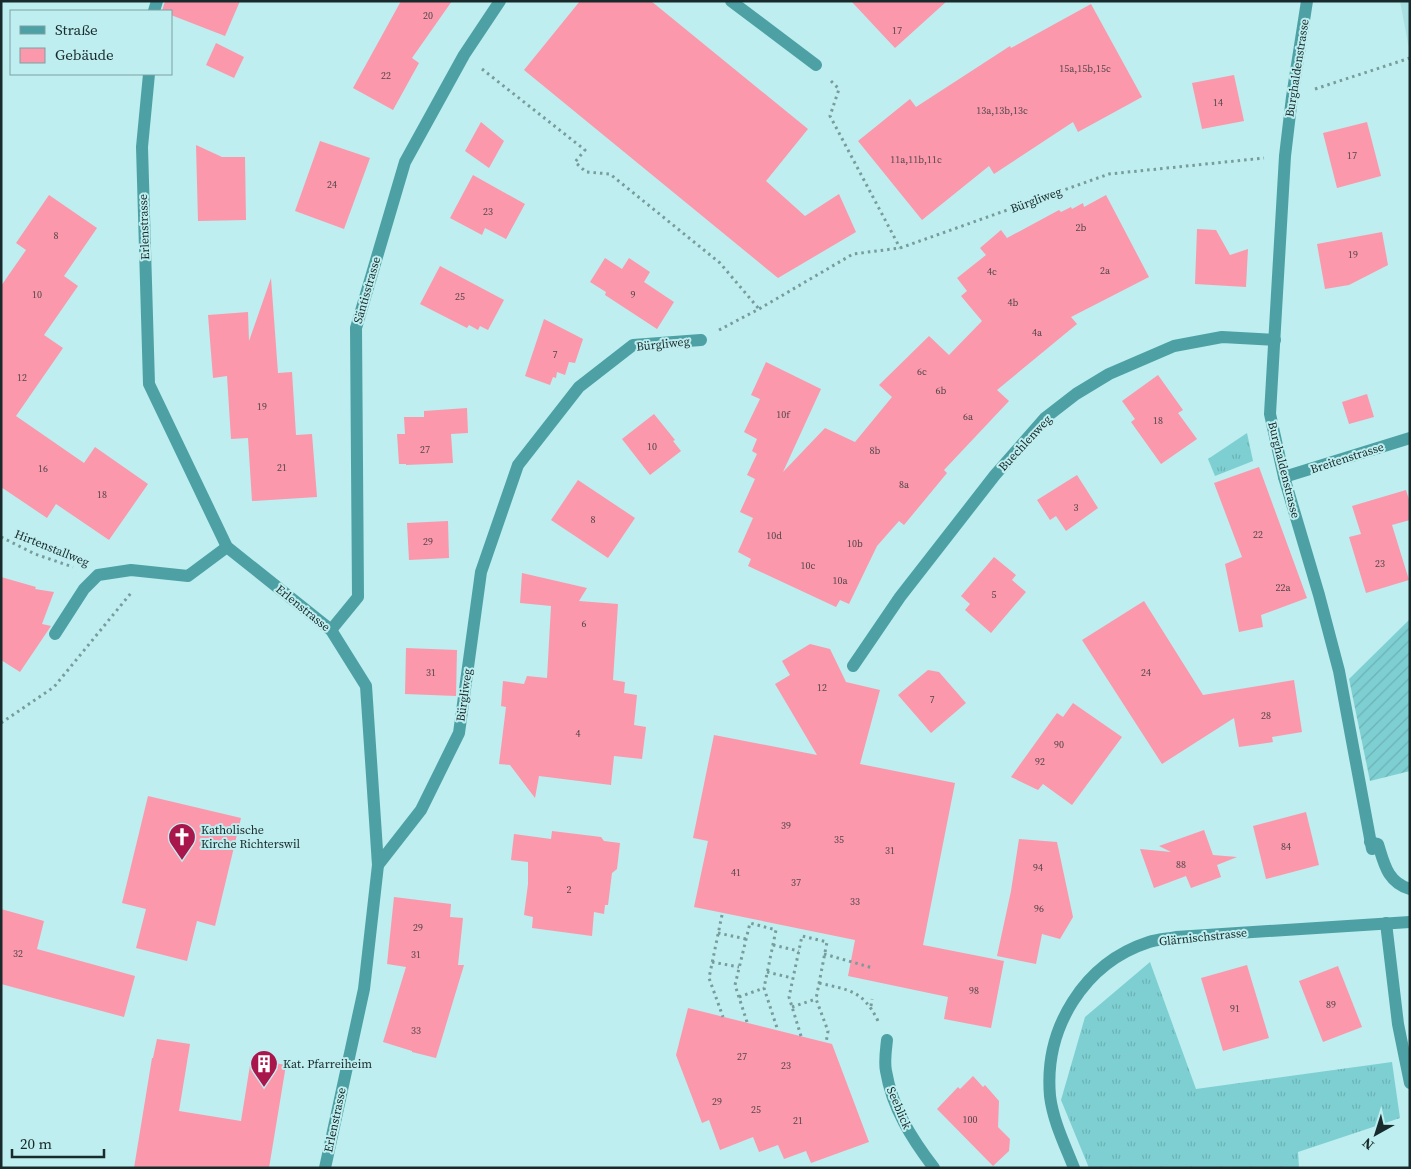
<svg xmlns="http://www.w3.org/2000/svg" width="1411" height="1169" viewBox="0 0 1411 1169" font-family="'Source Serif 4',serif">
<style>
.built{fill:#a9e1e3}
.grass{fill:url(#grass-tufts)}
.garden{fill:url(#garden-furrows)}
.building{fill:#fc98ac}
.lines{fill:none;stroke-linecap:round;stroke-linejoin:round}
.path{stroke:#789b9c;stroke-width:3;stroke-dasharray:2.5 4;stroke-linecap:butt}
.minor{stroke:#4da1a4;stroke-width:12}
.labels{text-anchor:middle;stroke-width:4;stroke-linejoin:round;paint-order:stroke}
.number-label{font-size:10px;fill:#51464b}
.street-label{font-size:12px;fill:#182a2b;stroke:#beeeef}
.poi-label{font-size:12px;fill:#182a2b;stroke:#beeeef;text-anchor:start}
</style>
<defs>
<pattern id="grass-tufts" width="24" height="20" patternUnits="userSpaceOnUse" patternTransform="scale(1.25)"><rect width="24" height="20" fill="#7ecfd2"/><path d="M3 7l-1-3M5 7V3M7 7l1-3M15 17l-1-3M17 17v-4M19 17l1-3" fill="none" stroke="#6cb2b4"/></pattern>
<pattern id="garden-furrows" width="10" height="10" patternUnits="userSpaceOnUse" patternTransform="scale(1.25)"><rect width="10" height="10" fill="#7ecfd2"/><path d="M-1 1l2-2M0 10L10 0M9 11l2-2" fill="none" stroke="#6cb2b4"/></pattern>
</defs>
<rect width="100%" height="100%" fill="#beeeef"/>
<path class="built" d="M 1400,1 L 1410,1 L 1410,54 Z"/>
<g class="grass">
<path d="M 1247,433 L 1253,461 L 1215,476 L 1208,459 Z"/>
<path d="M 1150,962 L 1196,1089 L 1392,1062 L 1400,1118 L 1298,1152 L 1299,1168 L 1089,1168 L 1061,1100 L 1085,1017 Z"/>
</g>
<path class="garden" d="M 1410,619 L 1410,771 L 1370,781 L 1349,679 Z"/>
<g class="building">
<path d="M 165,1 L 240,1 L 225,36 L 171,15 L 171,11 L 162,11 Z"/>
<path d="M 401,1 L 452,1 L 412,58 L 419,63 L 393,110 L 353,88 Z"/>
<path d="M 580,1 L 651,1 L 808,129 L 766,181 L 805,216 L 839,194 L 856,232 L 778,278 L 524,70 Z"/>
<path d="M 851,1 L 947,1 L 895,48 Z"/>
<path d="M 1091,4 L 1142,97 L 1078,132 L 1073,122 L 994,174 L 989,166 L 922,220 L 858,141 L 910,99 L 916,107 L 1010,46 L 1011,48 Z"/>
<path d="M 216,43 L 244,57 L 234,78 L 206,65 Z"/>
<path d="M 1234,75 L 1244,121 L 1202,129 L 1192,83 Z"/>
<path d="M 481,122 L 504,141 L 489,168 L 465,151 Z"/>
<path d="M 1367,122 L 1381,176 L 1337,188 L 1323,133 Z"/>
<path d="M 320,141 L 370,158 L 344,229 L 295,211 Z"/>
<path d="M 196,145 L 222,157 L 245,157 L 246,220 L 198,221 Z"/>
<path d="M 473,175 L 525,204 L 506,239 L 485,228 L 482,235 L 450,218 Z"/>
<path d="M 49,195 L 97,228 L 64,276 L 78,286 L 44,335 L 63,348 L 16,416 L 84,463 L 95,447 L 148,484 L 109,540 L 56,504 L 47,518 L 1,487 L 1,286 L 26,250 L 16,243 Z"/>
<path d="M 1106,195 L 1149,277 L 1071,317 L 1077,324 L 997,390 L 1009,401 L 944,470 L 947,473 L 904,525 L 899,521 L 877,546 L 849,604 L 840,600 L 836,607 L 748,566 L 751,559 L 738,552 L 753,518 L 740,512 L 755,479 L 747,475 L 757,454 L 752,451 L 757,439 L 744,432 L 760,399 L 751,395 L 766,362 L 821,389 L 783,472 L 825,428 L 855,442 L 892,397 L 879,385 L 929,336 L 949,355 L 982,321 L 961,296 L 967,291 L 957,278 L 986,255 L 980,248 L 1001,230 L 1007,238 L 1059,210 L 1061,212 L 1071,207 L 1072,209 L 1083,203 L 1084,207 Z"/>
<path d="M 1197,229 L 1216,230 L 1230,255 L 1248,249 L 1246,287 L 1195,284 Z"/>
<path d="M 1382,232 L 1388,265 L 1349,285 L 1325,289 L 1317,244 Z"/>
<path d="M 605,258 L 622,269 L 629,258 L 650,272 L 644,282 L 674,302 L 657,329 L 605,295 L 606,292 L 590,282 Z"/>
<path d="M 440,266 L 504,300 L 488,330 L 480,326 L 478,330 L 469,325 L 467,328 L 420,304 Z"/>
<path d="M 271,278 L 278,373 L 292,372 L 296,435 L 312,434 L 317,497 L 252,501 L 248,438 L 231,439 L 227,376 L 213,378 L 208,315 L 248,312 L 249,341 Z"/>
<path d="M 544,319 L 583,339 L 575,363 L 569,362 L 565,375 L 557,372 L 556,378 L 553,377 L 550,385 L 525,376 Z"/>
<path d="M 1158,375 L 1183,410 L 1178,413 L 1197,439 L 1161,464 L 1131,422 L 1135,419 L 1122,401 Z"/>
<path d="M 1367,394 L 1374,417 L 1349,424 L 1342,402 Z"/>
<path d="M 467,408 L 468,433 L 451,434 L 453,463 L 406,465 L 406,464 L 399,464 L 397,434 L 405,434 L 404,417 L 424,417 L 424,411 Z"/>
<path d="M 654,414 L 675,440 L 673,441 L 681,451 L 650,475 L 622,439 Z"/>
<path d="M 1259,467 L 1307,598 L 1261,615 L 1263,627 L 1239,632 L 1225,564 L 1242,557 L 1214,483 Z"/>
<path d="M 1077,475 L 1098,508 L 1066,531 L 1056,516 L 1050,520 L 1037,500 Z"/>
<path d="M 578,480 L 635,518 L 608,558 L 551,520 Z"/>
<path d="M 1406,490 L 1410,503 L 1410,520 L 1392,525 L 1409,580 L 1366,593 L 1349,537 L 1361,534 L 1352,506 Z"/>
<path d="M 448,521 L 449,558 L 409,560 L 407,523 Z"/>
<path d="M 994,557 L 1016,575 L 1012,580 L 1026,592 L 991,633 L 965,610 L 970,604 L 961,596 Z"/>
<path d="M 522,573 L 587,588 L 579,601 L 618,604 L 613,680 L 625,682 L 624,693 L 637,695 L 634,725 L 646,727 L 642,759 L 614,756 L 611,785 L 539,776 L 535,798 L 510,765 L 499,764 L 506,707 L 501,706 L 503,681 L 524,684 L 527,676 L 547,678 L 551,606 L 520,603 Z"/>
<path d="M 1,577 L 36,587 L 35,589 L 54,592 L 42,624 L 51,626 L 20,672 L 1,660 Z"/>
<path d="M 1144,601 L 1203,695 L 1294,680 L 1302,732 L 1272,737 L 1273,742 L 1239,747 L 1234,718 L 1162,764 L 1082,640 Z"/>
<path d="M 810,644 L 830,649 L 846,682 L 880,690 L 860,764 L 955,783 L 923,945 L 1004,961 L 991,1028 L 944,1019 L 948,997 L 848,976 L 855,940 L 694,907 L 708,841 L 693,838 L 714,735 L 817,755 L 775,684 L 790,675 L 782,661 Z"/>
<path d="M 406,648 L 457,650 L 456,696 L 405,694 Z"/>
<path d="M 928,670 L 939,672 L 966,703 L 931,733 L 898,695 Z"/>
<path d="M 1073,703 L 1122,737 L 1072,805 L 1043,784 L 1038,790 L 1011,777 L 1057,713 L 1063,717 Z"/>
<path d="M 148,796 L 241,818 L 215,926 L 197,921 L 187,961 L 136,948 L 146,909 L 122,903 Z"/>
<path d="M 1306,812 L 1319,865 L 1266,879 L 1253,826 Z"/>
<path d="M 1204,830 L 1213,855 L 1237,857 L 1217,865 L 1221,877 L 1191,888 L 1186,876 L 1154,888 L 1140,849 L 1171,852 L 1159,846 Z"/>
<path d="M 552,831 L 601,837 L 604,841 L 620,843 L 617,869 L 612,873 L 608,905 L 605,905 L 604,914 L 594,912 L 592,936 L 532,928 L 533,917 L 524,915 L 528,884 L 528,862 L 511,860 L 514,834 L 551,839 Z"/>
<path d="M 1019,839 L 1057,842 L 1073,917 L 1060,939 L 1042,934 L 1036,964 L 997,956 L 1011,891 Z"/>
<path d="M 394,897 L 451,904 L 450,917 L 463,918 L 458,965 L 464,965 L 436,1058 L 412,1052 L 412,1051 L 383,1042 L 406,967 L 387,964 Z"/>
<path d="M 1,909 L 44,921 L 37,949 L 135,976 L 124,1017 L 1,984 Z"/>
<path d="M 1247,965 L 1269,1038 L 1223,1051 L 1201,978 Z"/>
<path d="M 1338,966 L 1362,1027 L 1323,1042 L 1299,981 Z"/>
<path d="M 688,1008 L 832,1044 L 869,1142 L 811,1163 L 806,1151 L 784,1159 L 778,1145 L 759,1152 L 753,1137 L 720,1150 L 709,1120 L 702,1123 L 676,1055 Z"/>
<path d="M 157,1039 L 190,1044 L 179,1111 L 241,1121 L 251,1059 L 286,1065 L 269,1168 L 134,1168 L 152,1058 L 153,1058 Z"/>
<path d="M 973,1076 L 983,1087 L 985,1085 L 999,1101 L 998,1127 L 1010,1139 L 1009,1151 L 993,1166 L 937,1109 L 958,1087 L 960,1089 Z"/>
</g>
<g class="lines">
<g class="path">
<path d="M 482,69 L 585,150 L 575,162 L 586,172 L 610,174 L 720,263 L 759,309"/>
<path d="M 831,81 L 839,89 L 830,116 L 900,248"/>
<path d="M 1315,89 L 1410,58"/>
<path d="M 719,330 L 759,309 L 853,254 L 900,248 L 1109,174 L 1264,158"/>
<path d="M 1,537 L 35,554 L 73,567"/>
<path d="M 1,723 L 54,687 L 131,593"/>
<path d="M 722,915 L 709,978 L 723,1017"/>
<path d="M 718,933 L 746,939"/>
<path d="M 773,945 L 799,951"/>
<path d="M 824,954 L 873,968"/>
<path d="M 712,962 L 739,967"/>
<path d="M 767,972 L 792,978"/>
<path d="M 819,983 C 849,990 863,990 878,1021"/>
<path d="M 739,997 L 764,988"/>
<path d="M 871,1006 L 872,999"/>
<path d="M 792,1007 L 816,999"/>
<path d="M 747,1022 L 735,985 L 750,923 L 776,930 L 764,988 L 778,1031"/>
<path d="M 801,1036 L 789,997 L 802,936 L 827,942 L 816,999 L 828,1031 L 826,1043"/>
</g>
<g class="minor">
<path d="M 731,1 L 816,65"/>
<path d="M 1307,1 L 1292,97 L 1285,156 L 1270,414 L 1284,477 L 1319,595 L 1339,671 L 1372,849"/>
<path d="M 154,11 L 157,1"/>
<path d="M 149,74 L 142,147 L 149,384 L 227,547 L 331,630 L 366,686 L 378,865 L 364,989 L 325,1168"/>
<path d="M 1284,477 L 1410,438"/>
<path d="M 331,630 L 358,597 L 356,328 L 405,162 L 464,55 L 500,1"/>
<path d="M 55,634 L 84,589 L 98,575 L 131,570 L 188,576 L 227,547"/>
<path d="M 853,666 L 900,597 L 995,475 L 1045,418 L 1076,394 L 1109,374 L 1174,346 L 1222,337 L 1275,340"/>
<path d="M 1370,842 L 1378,844 C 1384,863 1387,882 1410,889"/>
<path d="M 378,865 L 421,810 L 459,733 L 481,572 L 518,465 L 579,387 L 633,345 L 701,340"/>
<path d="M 1386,923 L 1398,1024 L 1410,1083"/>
<path d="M 887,1040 C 886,1050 884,1062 886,1071 C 892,1108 912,1139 934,1168"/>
<path d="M 1074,1168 C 1065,1145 1053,1121 1050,1096 C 1044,1028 1084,963 1149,942 C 1158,939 1167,939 1176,937 L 1410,922"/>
</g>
</g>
<defs>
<symbol id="church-pin" viewBox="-11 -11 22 30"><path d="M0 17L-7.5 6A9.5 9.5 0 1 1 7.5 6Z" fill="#a9164c" stroke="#beeeef"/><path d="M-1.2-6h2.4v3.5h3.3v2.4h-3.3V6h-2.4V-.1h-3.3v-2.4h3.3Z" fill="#fff"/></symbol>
<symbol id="building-pin" viewBox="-11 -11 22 30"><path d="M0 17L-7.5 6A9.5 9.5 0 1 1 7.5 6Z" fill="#a9164c" stroke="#beeeef"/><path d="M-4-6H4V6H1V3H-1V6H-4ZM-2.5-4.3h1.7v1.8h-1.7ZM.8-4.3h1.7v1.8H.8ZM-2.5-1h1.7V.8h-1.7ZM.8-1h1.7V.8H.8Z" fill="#fff"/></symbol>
</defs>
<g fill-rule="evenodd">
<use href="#church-pin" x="166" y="821" width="32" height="43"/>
<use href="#building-pin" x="248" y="1048" width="32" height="43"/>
</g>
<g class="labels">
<g class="number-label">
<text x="428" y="19">20</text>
<text x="897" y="34">17</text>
<text x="1085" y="72">15a,15b,15c</text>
<text x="386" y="79">22</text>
<text x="1218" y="106">14</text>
<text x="1002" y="114">13a,13b,13c</text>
<text x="1352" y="159">17</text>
<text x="916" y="163">11a,11b,11c</text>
<text x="332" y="188">24</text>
<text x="488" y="215">23</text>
<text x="1081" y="231">2b</text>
<text x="56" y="239">8</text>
<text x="1353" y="258">19</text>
<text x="1105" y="274">2a</text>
<text x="992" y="275">4c</text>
<text x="37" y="298">10</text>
<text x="633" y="298">9</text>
<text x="460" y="300">25</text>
<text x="1013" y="306">4b</text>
<text x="1037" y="336">4a</text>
<text x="555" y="358">7</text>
<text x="922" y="375">6c</text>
<text x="22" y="381">12</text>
<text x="941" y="394">6b</text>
<text x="262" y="410">19</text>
<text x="783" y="418">10f</text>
<text x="968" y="420">6a</text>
<text x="1158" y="424">18</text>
<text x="652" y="450">10</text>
<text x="425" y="453">27</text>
<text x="875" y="454">8b</text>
<text x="282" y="471">21</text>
<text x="43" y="472">16</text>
<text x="904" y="488">8a</text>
<text x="102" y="498">18</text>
<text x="1076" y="511">3</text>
<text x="593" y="523">8</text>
<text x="1258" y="538">22</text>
<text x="774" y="539">10d</text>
<text x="428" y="545">29</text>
<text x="855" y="547">10b</text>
<text x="1380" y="567">23</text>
<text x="808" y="569">10c</text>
<text x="840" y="584">10a</text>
<text x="1283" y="591">22a</text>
<text x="994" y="598">5</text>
<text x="584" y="627">6</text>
<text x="431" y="676">31</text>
<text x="1146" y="676">24</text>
<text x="822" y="691">12</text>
<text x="932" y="703">7</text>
<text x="1266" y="719">28</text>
<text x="578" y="737">4</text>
<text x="1059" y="748">90</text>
<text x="1040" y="765">92</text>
<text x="786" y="829">39</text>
<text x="839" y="843">35</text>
<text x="1286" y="850">84</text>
<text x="890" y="854">31</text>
<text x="1181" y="868">88</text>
<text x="1038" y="871">94</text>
<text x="736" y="876">41</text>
<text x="796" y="886">37</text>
<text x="569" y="893">2</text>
<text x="855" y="905">33</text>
<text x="1039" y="912">96</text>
<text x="418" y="931">29</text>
<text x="18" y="957">32</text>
<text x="416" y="958">31</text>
<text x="974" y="994">98</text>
<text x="1331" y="1008">89</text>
<text x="1235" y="1012">91</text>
<text x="416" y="1034">33</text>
<text x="742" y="1060">27</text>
<text x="786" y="1069">23</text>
<text x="717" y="1105">29</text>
<text x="756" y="1113">25</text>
<text x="970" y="1123">100</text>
<text x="798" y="1124">21</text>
</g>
<g class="street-label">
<text transform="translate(1297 68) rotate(-81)" y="4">Burghaldenstrasse</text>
<text transform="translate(1036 200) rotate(-20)" y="4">Bürgliweg</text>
<text transform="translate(144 227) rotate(-92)" y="4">Erlenstrasse</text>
<text transform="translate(367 290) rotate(-74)" y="4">Säntisstrasse</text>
<text transform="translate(663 344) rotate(-6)" y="4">Bürgliweg</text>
<text transform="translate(1025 443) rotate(-47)" y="4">Buechlenweg</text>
<text transform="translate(1347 458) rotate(-18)" y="4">Breitenstrasse</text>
<text transform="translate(1284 470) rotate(76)" y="4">Burghaldenstrasse</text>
<text transform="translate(52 548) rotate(22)" y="4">Hirtenstallweg</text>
<text transform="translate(303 608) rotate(39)" y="4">Erlenstrasse</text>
<text transform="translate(464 695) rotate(-82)" y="4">Bürgliweg</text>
<text transform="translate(1203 937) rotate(-6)" y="4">Glärnischstrasse</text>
<text transform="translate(899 1108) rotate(67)" y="4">Seeblick</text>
<text transform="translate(335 1120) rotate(-78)" y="4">Erlenstrasse</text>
</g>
<g class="poi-label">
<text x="201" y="834">Katholische<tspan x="201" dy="14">Kirche Richterswil</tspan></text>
<text x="283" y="1068">Kat. Pfarreiheim</text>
</g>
</g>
<rect width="1411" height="1169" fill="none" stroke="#182a2b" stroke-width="5"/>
<rect x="10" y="10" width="162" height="65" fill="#beeeef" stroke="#7ca0a1"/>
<rect x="20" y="26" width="25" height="8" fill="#4da1a4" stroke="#7ca0a1"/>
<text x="55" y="35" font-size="15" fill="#182a2b">Straße</text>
<rect x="20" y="48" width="25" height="15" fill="#fc98ac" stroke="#7ca0a1"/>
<text x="55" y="60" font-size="15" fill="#182a2b">Gebäude</text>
<g transform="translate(1376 1134) rotate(219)" stroke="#beeeef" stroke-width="4" paint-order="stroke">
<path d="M0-4L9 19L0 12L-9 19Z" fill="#182a2b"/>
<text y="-8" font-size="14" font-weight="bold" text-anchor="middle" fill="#182a2b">N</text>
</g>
<path d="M12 1149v8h92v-8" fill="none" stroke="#182a2b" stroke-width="2.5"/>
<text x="20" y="1149" font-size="15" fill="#182a2b" stroke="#beeeef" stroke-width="4" paint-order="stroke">20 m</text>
</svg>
